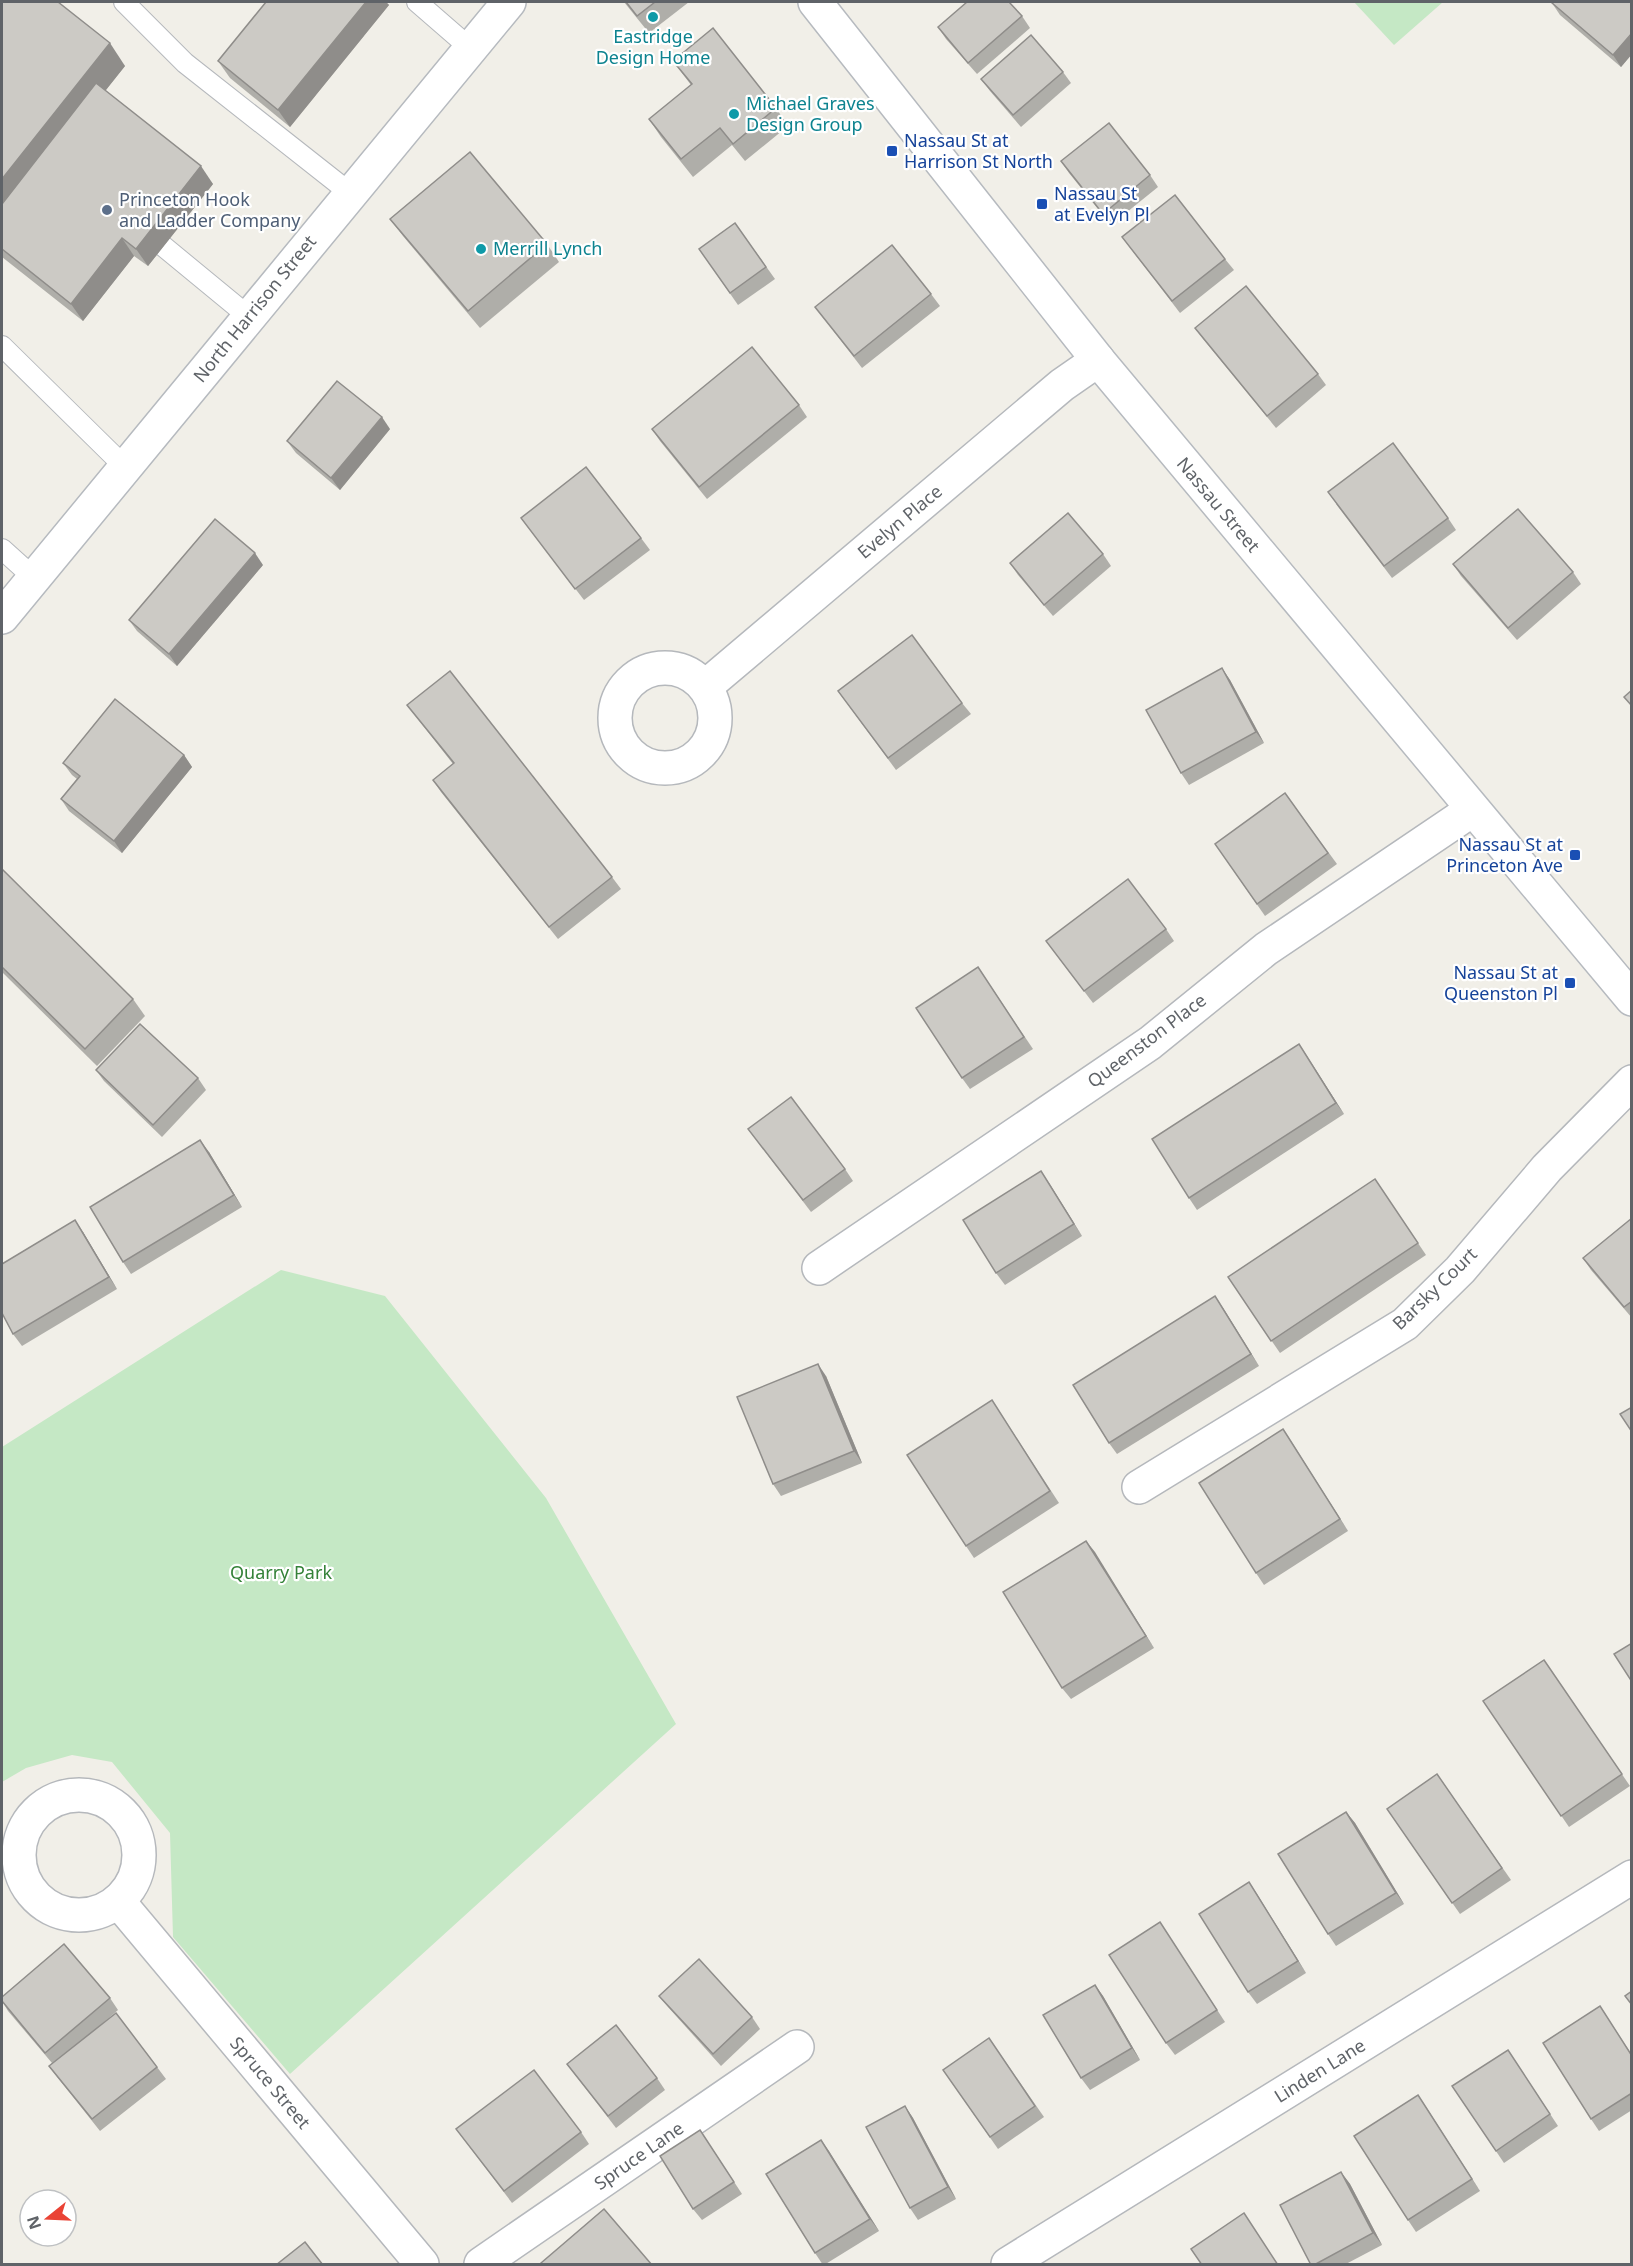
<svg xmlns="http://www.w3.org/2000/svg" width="1633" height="2266" viewBox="0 0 1633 2266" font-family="'Noto Sans',sans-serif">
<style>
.green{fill:#c5e8c5}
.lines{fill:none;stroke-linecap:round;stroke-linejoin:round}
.lane-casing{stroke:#b5b8bc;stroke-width:22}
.street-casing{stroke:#b5b8bc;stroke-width:36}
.secondary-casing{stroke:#b6babf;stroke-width:36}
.lane{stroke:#fff;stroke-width:20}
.street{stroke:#fff;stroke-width:33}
.secondary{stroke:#fff;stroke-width:33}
.wall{fill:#afaea9}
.shaded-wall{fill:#8f8d8a}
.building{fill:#cccac5;stroke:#8f8d8a;stroke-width:1.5}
.culture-dot{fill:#0f9aa8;stroke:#fff;stroke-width:2}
.transit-dot{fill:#1a4fb4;stroke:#fff;stroke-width:2}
.service-dot{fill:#5c6f8a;stroke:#fff;stroke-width:2}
.labels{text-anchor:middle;stroke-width:4.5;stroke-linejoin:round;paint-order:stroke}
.culture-label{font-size:18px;fill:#0d838f;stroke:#fff;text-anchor:start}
.transit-label{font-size:18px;fill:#164399;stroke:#fff;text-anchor:start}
.service-label{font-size:18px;fill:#4e5e75;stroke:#fff;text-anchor:start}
.street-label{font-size:18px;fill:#5f6368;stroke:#fff}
.park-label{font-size:18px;fill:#348238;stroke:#fff}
</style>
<rect width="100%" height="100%" fill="#f1efe8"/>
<g class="green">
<path d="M 1354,2 L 1443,2 L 1394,45 Z"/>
<path d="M 281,1270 L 385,1296 L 546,1498 L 676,1724 L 290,2074 L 173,1937 L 170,1833 L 112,1762 L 72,1755 L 26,1768 L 2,1782 L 2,1447 Z"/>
</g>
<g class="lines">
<defs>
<g id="lane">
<path d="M 124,2 L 185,63 L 350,193"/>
<path d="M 417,2 L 470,48"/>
<path d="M 163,246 L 248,316"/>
<path d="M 2,346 L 126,468"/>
<path d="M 2,549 L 33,577"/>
</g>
<g id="street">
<circle cx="665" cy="718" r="50"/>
<path d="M 705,687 L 1062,385 L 1098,360"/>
<path d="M 819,1268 L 1150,1043 L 1266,949 L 1472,810"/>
<path d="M 1139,1487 L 1405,1324 L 1460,1270 L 1547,1168 L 1632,1082"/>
<circle cx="79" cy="1855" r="60"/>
<path d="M 118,1901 L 422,2264"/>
<path d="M 481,2264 L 797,2047"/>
<path d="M 1008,2264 L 1632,1877"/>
</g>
<g id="secondary">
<path d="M 815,2 L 1098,360 L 1632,999"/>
<path d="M 2,617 L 509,2"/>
</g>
</defs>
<use href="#lane" class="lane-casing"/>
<use href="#street" class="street-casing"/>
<use href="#secondary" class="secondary-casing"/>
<use href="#lane" class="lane"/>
<use href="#street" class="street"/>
<use href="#secondary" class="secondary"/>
</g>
<g class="wall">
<path d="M 2,2 L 125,66 L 105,91 L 213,184 L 148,266 L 134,256 L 83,321 L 2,257 Z"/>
<path d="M 266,2 L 386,2 L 389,5 L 290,127 L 230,78 L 218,61 Z"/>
<path d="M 624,2 L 689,2 L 649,33 Z"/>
<path d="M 1632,2 L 1632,54 L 1621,67 L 1560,15 L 1552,3 Z"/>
<path d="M 1022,16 L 1030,28 L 977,74 L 946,39 L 938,27 Z"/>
<path d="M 673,61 L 776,108 L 788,126 L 745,161 L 732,145 L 693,177 L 661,137 L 649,119 L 691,85 Z"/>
<path d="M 1063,72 L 1071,83 L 1021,127 L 990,91 L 981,79 Z"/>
<path d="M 1061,161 L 1150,175 L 1158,187 L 1111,225 L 1069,173 Z"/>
<path d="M 390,219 L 547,244 L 559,262 L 480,328 L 403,236 Z"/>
<path d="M 735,223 L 775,279 L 738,305 L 699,249 Z"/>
<path d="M 1122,237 L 1225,259 L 1234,270 L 1180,313 Z"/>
<path d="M 931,294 L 940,306 L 862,368 L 815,307 Z"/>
<path d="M 1195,328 L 1318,374 L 1326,385 L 1276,428 L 1204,340 Z"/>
<path d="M 799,405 L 807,417 L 707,499 L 660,441 L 652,429 Z"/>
<path d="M 390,429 L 340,490 L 296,453 L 287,441 Z"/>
<path d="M 1336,504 L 1448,518 L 1456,530 L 1392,578 Z"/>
<path d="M 521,518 L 641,538 L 650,550 L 584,600 Z"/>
<path d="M 1103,554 L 1111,566 L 1053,616 L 1018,575 L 1010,563 Z"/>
<path d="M 1453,564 L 1573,572 L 1581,584 L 1517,640 L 1461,576 Z"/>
<path d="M 263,565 L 177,666 L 137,631 L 129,620 Z"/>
<path d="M 1222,668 L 1230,680 L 1264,743 L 1189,785 L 1181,773 Z"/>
<path d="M 838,691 L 962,703 L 971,714 L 896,770 Z"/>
<path d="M 407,705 L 612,877 L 621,889 L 558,939 L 441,792 L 433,780 L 453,764 Z"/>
<path d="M 184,755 L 192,767 L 122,853 L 69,811 L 61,799 L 77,779 L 72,775 L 63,763 Z"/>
<path d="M 1285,793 L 1337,864 L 1265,916 L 1215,844 Z"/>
<path d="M 2,869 L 133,999 L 145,1016 L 97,1066 L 2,972 Z"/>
<path d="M 1166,929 L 1174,941 L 1093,1003 L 1046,941 Z"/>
<path d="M 978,967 L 1033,1049 L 970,1089 L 962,1078 Z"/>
<path d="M 1299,1044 L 1344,1114 L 1197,1210 L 1189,1198 Z"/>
<path d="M 96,1070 L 198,1078 L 206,1090 L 162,1137 L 104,1081 Z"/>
<path d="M 748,1129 L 845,1169 L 853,1181 L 811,1212 Z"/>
<path d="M 209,1152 L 242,1207 L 131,1274 L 123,1262 Z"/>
<path d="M 1375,1179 L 1426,1255 L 1280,1353 L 1228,1277 Z"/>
<path d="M 1049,1183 L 1082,1236 L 1005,1285 L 996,1273 Z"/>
<path d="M 1632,1218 L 1632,1318 L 1591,1270 L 1583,1258 Z"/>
<path d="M 83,1232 L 117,1289 L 22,1346 L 13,1334 Z"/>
<path d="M 1223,1308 L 1259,1366 L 1117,1454 L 1109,1443 Z"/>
<path d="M 826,1376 L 862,1463 L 781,1496 L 773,1484 Z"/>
<path d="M 992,1400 L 1059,1503 L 974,1558 L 966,1546 Z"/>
<path d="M 1283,1429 L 1348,1531 L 1264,1585 L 1256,1573 Z"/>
<path d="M 1086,1541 L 1154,1648 L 1071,1699 L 1062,1688 Z"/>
<path d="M 1544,1660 L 1630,1786 L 1569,1827 L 1483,1701 Z"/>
<path d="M 1437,1774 L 1511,1880 L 1460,1914 L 1387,1809 Z"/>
<path d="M 1346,1812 L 1355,1823 L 1404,1904 L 1336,1946 L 1328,1934 Z"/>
<path d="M 1249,1882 L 1306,1973 L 1257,2004 L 1248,1992 Z"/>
<path d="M 1160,1922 L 1225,2022 L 1175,2055 L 1166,2043 Z"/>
<path d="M 1095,1985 L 1103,1996 L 1140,2060 L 1090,2090 L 1081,2078 Z"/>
<path d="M 659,1996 L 752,2017 L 760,2029 L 721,2066 L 668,2007 Z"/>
<path d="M 110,1998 L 118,2010 L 97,2028 L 157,2067 L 166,2079 L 100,2131 L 58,2078 L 49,2066 L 52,2063 L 8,2011 L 2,2001 Z"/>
<path d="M 1600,2006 L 1632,2055 L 1632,2110 L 1599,2131 L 1591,2119 Z"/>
<path d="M 989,2038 L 1044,2117 L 998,2149 L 943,2070 Z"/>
<path d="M 1516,2062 L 1558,2126 L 1504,2163 L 1452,2086 Z"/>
<path d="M 567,2064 L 657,2078 L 665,2090 L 616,2128 Z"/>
<path d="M 905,2106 L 913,2118 L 956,2199 L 918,2220 L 910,2208 Z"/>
<path d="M 1426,2107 L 1480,2191 L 1416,2232 L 1408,2220 Z"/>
<path d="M 456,2129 L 581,2132 L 589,2144 L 512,2203 Z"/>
<path d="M 700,2130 L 742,2194 L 702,2220 L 693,2209 Z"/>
<path d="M 821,2140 L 879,2231 L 824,2265 L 823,2265 L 815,2253 Z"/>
<path d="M 1341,2172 L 1350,2184 L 1382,2245 L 1344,2265 L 1311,2265 Z"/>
</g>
<g class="shaded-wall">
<path d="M 366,2 L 386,2 L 389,5 L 290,127 L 278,110 Z"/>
<path d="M 1632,33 L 1632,54 L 1621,67 L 1613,55 Z"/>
<path d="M 110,43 L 125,66 L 2,221 L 2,179 Z"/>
<path d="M 201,166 L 213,184 L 148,266 L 136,249 Z"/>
<path d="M 122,238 L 134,256 L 83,321 L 71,304 Z"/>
<path d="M 382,417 L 390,429 L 340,490 L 331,478 Z"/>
<path d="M 255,553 L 263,565 L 177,666 L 169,654 Z"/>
<path d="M 1222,668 L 1230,680 L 1264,743 L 1256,732 Z"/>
<path d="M 184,755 L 192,767 L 122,853 L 114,841 Z"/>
<path d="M 1299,1044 L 1307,1056 L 1344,1114 L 1336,1103 Z"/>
<path d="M 200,1140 L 209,1152 L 242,1207 L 234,1195 Z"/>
<path d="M 1041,1171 L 1049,1183 L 1082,1236 L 1074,1224 Z"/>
<path d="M 75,1220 L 83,1232 L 117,1289 L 109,1277 Z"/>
<path d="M 1215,1296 L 1223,1308 L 1259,1366 L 1251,1354 Z"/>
<path d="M 818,1364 L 826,1376 L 862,1463 L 854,1451 Z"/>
<path d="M 1283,1429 L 1291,1441 L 1348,1531 L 1340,1519 Z"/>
<path d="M 1086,1541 L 1095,1552 L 1154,1648 L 1146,1636 Z"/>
<path d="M 1346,1812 L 1355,1823 L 1404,1904 L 1396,1893 Z"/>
<path d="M 1249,1882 L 1257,1894 L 1306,1973 L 1298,1961 Z"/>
<path d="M 1095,1985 L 1103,1996 L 1140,2060 L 1132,2048 Z"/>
<path d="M 1418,2095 L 1426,2107 L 1480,2191 L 1472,2179 Z"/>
<path d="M 905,2106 L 913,2118 L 956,2199 L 948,2187 Z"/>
<path d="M 821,2140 L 829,2151 L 879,2231 L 870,2219 Z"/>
<path d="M 1341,2172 L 1350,2184 L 1382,2245 L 1373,2233 Z"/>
</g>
<g class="building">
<path d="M 2,2 L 58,2 L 110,43 L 2,179 Z"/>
<path d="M 266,2 L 366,2 L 278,110 L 218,61 Z"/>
<path d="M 626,2 L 655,2 L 637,16 Z"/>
<path d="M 967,2 L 1009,2 L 1022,16 L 968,63 L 938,27 Z"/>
<path d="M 1554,2 L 1632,2 L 1632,33 L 1613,55 L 1552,3 Z"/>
<path d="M 713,28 L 776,108 L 733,144 L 720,128 L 681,159 L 649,119 L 692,84 L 673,61 Z"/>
<path d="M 1031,35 L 1063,72 L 1013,115 L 981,79 Z"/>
<path d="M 96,83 L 201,166 L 136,249 L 122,238 L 71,304 L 2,249 L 2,204 Z"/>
<path d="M 1109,123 L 1150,175 L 1103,214 L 1061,161 Z"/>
<path d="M 470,152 L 547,244 L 468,311 L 390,219 Z"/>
<path d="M 1175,195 L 1225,259 L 1172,301 L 1122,237 Z"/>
<path d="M 735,223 L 766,267 L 730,293 L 699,249 Z"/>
<path d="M 892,245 L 931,294 L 854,356 L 815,307 Z"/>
<path d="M 1246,286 L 1318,374 L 1267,416 L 1195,328 Z"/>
<path d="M 752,347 L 799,405 L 699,487 L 652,429 Z"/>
<path d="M 337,381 L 382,417 L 331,478 L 287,441 Z"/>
<path d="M 1393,443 L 1448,518 L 1384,566 L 1328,492 Z"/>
<path d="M 586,467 L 641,538 L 575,589 L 521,518 Z"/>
<path d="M 1518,509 L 1573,572 L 1508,628 L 1453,564 Z"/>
<path d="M 1068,513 L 1103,554 L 1044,605 L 1010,563 Z"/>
<path d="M 215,519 L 255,553 L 169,654 L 129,620 Z"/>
<path d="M 912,635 L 962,703 L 888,758 L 838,691 Z"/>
<path d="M 1222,668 L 1256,732 L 1181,773 L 1146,710 Z"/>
<path d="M 450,671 L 612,877 L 549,927 L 433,780 L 454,763 L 407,705 Z"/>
<path d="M 1632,690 L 1632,706 L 1624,697 Z"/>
<path d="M 115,699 L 184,755 L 114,841 L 61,799 L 80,776 L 63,763 Z"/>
<path d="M 1285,793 L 1328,853 L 1257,904 L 1215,844 Z"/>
<path d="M 2,869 L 133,999 L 85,1049 L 2,967 Z"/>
<path d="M 1128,879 L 1166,929 L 1084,991 L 1046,941 Z"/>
<path d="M 978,967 L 1024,1037 L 962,1078 L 916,1008 Z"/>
<path d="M 140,1024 L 198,1078 L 153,1125 L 96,1070 Z"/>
<path d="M 1299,1044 L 1336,1103 L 1189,1198 L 1152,1139 Z"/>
<path d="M 791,1097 L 845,1169 L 803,1200 L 748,1129 Z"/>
<path d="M 200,1140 L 234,1195 L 123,1262 L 90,1207 Z"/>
<path d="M 1041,1171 L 1074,1224 L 996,1273 L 963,1220 Z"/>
<path d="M 1375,1179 L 1418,1243 L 1271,1341 L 1228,1277 Z"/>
<path d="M 1632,1218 L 1632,1301 L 1624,1307 L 1583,1258 Z"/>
<path d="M 75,1220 L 109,1277 L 13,1334 L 2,1313 L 2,1264 Z"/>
<path d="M 1215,1296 L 1251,1354 L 1109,1443 L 1073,1385 Z"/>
<path d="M 818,1364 L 854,1451 L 773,1484 L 737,1397 Z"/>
<path d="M 992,1400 L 1050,1491 L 966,1546 L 907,1455 Z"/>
<path d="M 1632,1407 L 1632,1432 L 1620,1414 Z"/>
<path d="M 1283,1429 L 1340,1519 L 1256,1573 L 1199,1483 Z"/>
<path d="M 1086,1541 L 1146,1636 L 1062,1688 L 1003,1592 Z"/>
<path d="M 1632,1643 L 1632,1682 L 1614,1654 Z"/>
<path d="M 1544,1660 L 1622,1774 L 1561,1816 L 1483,1701 Z"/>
<path d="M 1437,1774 L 1502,1868 L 1452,1903 L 1387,1809 Z"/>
<path d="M 1346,1812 L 1396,1893 L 1328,1934 L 1278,1854 Z"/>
<path d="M 1249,1882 L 1298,1961 L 1248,1992 L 1199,1914 Z"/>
<path d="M 1160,1922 L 1217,2010 L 1166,2043 L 1109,1955 Z"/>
<path d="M 64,1944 L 110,1998 L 45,2053 L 2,2001 L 2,1997 Z"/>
<path d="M 699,1959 L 752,2017 L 713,2054 L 659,1996 Z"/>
<path d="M 1095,1985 L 1132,2048 L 1081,2078 L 1043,2015 Z"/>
<path d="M 1632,1991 L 1632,2005 L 1625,1996 Z"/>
<path d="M 1600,2006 L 1632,2056 L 1632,2093 L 1591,2119 L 1543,2043 Z"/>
<path d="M 116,2013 L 157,2067 L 92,2119 L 49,2066 Z"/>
<path d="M 616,2025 L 657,2078 L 608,2116 L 567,2064 Z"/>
<path d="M 989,2038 L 1035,2106 L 990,2137 L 943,2070 Z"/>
<path d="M 1508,2050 L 1550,2114 L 1496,2151 L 1452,2086 Z"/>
<path d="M 534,2070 L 581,2132 L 504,2191 L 456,2129 Z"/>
<path d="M 1418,2095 L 1472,2179 L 1408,2220 L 1354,2136 Z"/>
<path d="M 905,2106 L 948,2187 L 910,2208 L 866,2127 Z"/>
<path d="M 700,2130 L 734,2182 L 693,2209 L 660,2156 Z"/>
<path d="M 821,2140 L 870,2219 L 815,2253 L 766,2174 Z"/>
<path d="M 1341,2172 L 1373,2233 L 1314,2265 L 1311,2265 L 1280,2205 Z"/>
<path d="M 604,2209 L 652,2265 L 543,2265 L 541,2263 Z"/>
<path d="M 1244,2213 L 1278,2265 L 1202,2265 L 1191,2249 Z"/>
<path d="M 305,2242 L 323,2265 L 276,2265 Z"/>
</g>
<g class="culture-dot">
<circle cx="653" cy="17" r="6"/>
<circle cx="734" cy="114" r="6"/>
<circle cx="481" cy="249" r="6"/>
</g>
<g class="transit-dot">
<rect x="886" y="145" width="12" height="12" rx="3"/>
<rect x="1036" y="198" width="12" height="12" rx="3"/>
<rect x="1569" y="849" width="12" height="12" rx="3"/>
<rect x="1564" y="977" width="12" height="12" rx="3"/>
</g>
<circle class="service-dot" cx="107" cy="210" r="6"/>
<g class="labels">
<g class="culture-label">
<text x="653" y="43" text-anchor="middle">Eastridge<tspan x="653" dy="21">Design Home</tspan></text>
<text x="746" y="110">Michael Graves<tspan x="746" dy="21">Design Group</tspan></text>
<text x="493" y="255">Merrill Lynch</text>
</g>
<g class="transit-label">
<text x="904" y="147">Nassau St at<tspan x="904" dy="21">Harrison St North</tspan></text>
<text x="1054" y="200">Nassau St<tspan x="1054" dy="21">at Evelyn Pl</tspan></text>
<text x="1563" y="851" text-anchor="end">Nassau St at<tspan x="1563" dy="21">Princeton Ave</tspan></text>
<text x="1558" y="979" text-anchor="end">Nassau St at<tspan x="1558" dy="21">Queenston Pl</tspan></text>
</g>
<g class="service-label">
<text x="119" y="206">Princeton Hook<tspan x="119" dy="21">and Ladder Company</tspan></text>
</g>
<g class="street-label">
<text transform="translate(255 309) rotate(-51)" y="6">North Harrison Street</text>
<text transform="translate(1218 505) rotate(50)" y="6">Nassau Street</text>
<text transform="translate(900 522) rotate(-40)" y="6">Evelyn Place</text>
<text transform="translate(1147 1041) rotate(-37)" y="6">Queenston Place</text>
<text transform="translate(1435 1289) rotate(-44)" y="6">Barsky Court</text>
<text transform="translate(1320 2071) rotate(-32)" y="6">Linden Lane</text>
<text transform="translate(270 2083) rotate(50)" y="6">Spruce Street</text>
<text transform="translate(639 2156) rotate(-35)" y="6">Spruce Lane</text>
</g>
<g class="park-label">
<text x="281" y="1579">Quarry Park</text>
</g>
</g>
<rect width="1633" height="2266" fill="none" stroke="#5f6368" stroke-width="6"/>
<g transform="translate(48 2218) rotate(252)"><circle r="28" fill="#ffffff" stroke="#bfc1c3" stroke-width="1.5"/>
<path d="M0-4.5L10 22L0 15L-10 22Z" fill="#ea4335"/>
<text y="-9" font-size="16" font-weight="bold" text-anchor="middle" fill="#5f6368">N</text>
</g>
</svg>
